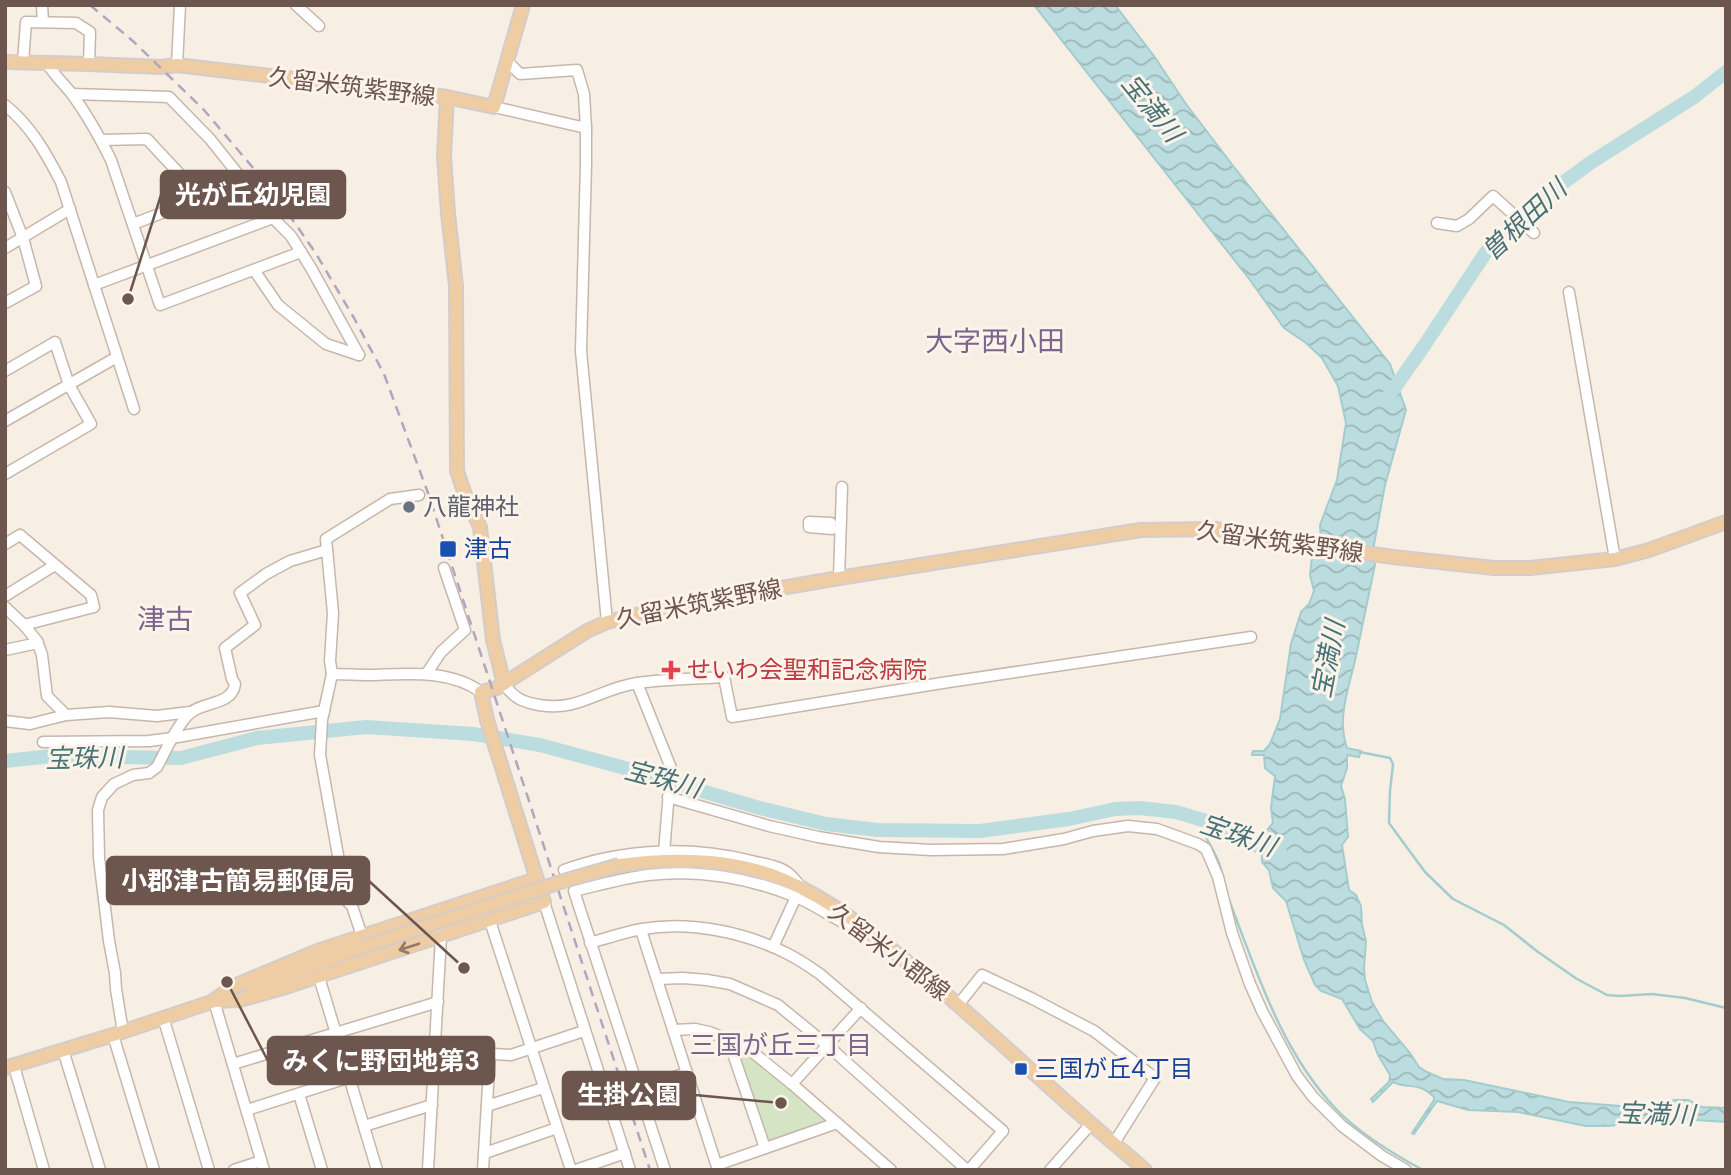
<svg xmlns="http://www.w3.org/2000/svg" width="1731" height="1175" viewBox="0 0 1731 1175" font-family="'DM Sans','Noto Sans JP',sans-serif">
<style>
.green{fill:#d4e4c5}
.water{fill:url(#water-waves);stroke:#a3cccf;stroke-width:2}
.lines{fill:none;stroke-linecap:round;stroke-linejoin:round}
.stream{stroke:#a3cccf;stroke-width:2.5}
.river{stroke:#bcdddf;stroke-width:14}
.minor-casing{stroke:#c7b6ac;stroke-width:13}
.major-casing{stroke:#d3ccca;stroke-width:16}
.minor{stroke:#fff;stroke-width:10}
.major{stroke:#eecda5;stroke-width:12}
.rail{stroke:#b1a5c0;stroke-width:2.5;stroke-dasharray:10 7;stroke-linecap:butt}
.major-bridge-casing{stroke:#d3ccca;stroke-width:16;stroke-linecap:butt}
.major-bridge{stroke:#eecda5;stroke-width:12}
.oneway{stroke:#947a67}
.worship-dot{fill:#6b7280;stroke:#fcf3ea;stroke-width:2.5}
.transit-dot{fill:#1a4fb4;stroke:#fcf3ea;stroke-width:2.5}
.health-dot{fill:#e0444e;stroke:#fcf3ea;stroke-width:2.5}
.labels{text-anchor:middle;stroke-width:6;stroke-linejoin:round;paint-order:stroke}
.street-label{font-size:24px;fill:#6d564d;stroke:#fcf3ea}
.worship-label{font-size:24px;fill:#5b616d;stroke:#fcf3ea;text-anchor:start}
.transit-label{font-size:24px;fill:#164399;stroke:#fcf3ea;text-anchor:start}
.health-label{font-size:24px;fill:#be3a42;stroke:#fcf3ea;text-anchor:start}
.water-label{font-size:26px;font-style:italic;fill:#477377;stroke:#fcf3ea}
.neighbourhood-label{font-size:26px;fill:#7a668a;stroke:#fcf3ea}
.quarter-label{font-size:28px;fill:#7a668a;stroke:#fcf3ea}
.leader{fill:none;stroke:#6d564d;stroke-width:2.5}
.callout-dot{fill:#6d564d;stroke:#fcf3ea;stroke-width:2.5}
.callout{fill:#6d564d;stroke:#6d564d;stroke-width:2.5}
.callout-label{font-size:26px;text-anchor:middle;font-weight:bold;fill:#fff}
</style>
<defs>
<pattern id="water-waves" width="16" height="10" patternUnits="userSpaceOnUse" patternTransform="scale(1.75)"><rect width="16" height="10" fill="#bcdddf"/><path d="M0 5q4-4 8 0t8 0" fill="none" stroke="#9db6b7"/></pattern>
</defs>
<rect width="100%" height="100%" fill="#f8efe4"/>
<path class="green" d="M 740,1047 L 827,1119 L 826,1124 L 770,1142 L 766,1140 L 735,1050 Z"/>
<path class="water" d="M 1034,5 L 1115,5 L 1154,56 L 1186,104 L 1234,167 L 1390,364 L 1406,410 L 1385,485 L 1373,550 L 1375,565 C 1369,595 1362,626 1356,656 C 1350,685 1336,717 1347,748 L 1361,751 L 1359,757 L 1347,755 L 1347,768 L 1341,786 L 1345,799 L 1348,837 L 1342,845 L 1349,890 L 1356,895 L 1361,906 L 1362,925 L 1366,941 L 1364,968 L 1365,980 L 1372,1002 L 1383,1021 L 1410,1053 L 1419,1067 L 1427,1072 L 1443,1079 L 1464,1080 L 1569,1102 L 1634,1107 L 1676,1100 L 1688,1100 L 1702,1107 L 1726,1108 L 1726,1122 L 1680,1119 L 1652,1120 L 1609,1126 L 1586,1126 L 1518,1112 L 1468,1110 L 1437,1101 L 1414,1134 L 1412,1133 L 1434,1100 L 1434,1097 C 1418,1081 1410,1090 1393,1082 L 1373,1102 L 1371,1099 L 1389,1082 L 1390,1075 L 1378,1055 L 1373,1041 L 1360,1029 L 1342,999 L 1321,991 L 1315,985 L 1304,960 L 1286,901 L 1273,888 L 1269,870 L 1262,862 L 1262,836 L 1273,823 L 1271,808 L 1275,776 L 1265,768 L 1264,755 L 1252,755 L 1253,751 L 1264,751 L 1270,744 L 1280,719 L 1291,644 L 1301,612 L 1309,604 L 1314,591 L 1310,575 L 1312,557 L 1321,542 L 1320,525 L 1337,480 L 1346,423 L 1338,386 L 1322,358 L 1306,343 L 1284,328 L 1250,280 Z"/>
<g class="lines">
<g class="stream">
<path d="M 1360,752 L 1390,758 L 1393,764 L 1390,791 L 1389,823 L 1425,872 L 1453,899 L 1504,925 L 1538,952 L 1577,979 L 1607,995 L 1620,996 L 1652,994 L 1685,998 L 1726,1008"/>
<path d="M 1206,821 C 1204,839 1207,839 1215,854 C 1219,861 1221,869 1223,877"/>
<path d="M 1229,900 C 1257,972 1281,1051 1336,1109 C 1358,1132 1395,1155 1423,1170"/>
</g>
<g class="river">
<path d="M 1388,397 L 1424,346 L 1486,252 L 1541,199 L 1590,163 L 1694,97 L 1726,72"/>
<path d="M 5,761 L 52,756 L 181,758 L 257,738 L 366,727 L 473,734 L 540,745 L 621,767 L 756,807 L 826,824 L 878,830 L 980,831 L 1069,819 L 1115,809 L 1140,808 L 1176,812 L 1206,821 L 1229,836 L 1274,852 L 1280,852"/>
</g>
<defs>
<g id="minor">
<path d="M 42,5 L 43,22"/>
<path d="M 296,5 L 319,26"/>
<path d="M 507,61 L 520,74 L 577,70 L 584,94 L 586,128 L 586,164 L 581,351 L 607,622"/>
<path d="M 23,62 L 26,22 L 76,23 L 90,32 L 89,64"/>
<path d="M 47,63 C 54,75 63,83 71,93 C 87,114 100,138 111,160 L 160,305 L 301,252"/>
<path d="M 177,65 L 180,5"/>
<path d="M 72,94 L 169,97 L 210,139 L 273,218 L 291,236 L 311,268 L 359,355"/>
<path d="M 5,105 C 31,126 46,153 61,182 L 134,409"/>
<path d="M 494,107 L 586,128"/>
<path d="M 101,140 L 147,139 L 202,198"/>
<path d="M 5,192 L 23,238 L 36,286 L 5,303"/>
<path d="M 1437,223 L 1457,226 L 1469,219 L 1493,196 L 1534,233"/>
<path d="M 133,224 L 243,182"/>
<path d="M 5,248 L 70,209"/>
<path d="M 254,270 L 278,305 L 326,344 L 359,355"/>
<path d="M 94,285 L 273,218"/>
<path d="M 1569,292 L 1615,559"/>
<path d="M 5,371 L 55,342 L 69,385 L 91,424 L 5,474"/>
<path d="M 5,421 L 117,357"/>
<path d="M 831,523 L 809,522 L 809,527 L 832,529"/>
<path d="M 5,544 L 20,535 L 91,595 L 94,607 L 24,625"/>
<path d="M 839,578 L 842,487"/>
<path d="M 5,596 L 55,565"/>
<path d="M 5,607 L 24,625 L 37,641 L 42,655 L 47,696 L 66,715"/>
<path d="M 5,650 L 38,643"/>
<path d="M 427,673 L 441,652 L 465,630 L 444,568"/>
<path d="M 332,674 C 345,674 358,675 370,675 C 407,674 450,669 481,692"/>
<path d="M 637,683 L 671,768 L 664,852"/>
<path d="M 504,684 C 514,698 522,702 539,705 C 579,712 600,688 638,683 C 666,679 695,679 724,677 L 732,717 L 942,683 L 1251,637"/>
<path d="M 5,721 L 30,724 L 66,715 L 109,712 L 157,716 L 190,712"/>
<path d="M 43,742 L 149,741 L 172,738 C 177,730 182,720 189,714 C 202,701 232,706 235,684 L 232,679 L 225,648 L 255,625 L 240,593 L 266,574 L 290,561 L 327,550"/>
<path d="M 668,797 L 769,826 L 818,837 L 879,847 L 931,850 L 1003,849 L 1064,839 L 1093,831 L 1128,826 L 1157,829 L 1198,844 L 1206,849 L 1218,877 L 1232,933 L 1250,984 L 1262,1011 L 1297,1076 L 1313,1097 L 1342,1126 L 1382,1156 L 1406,1170"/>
<path d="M 564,870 C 624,848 691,846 752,861 C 763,864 780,866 788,873 C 792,876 796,881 799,885"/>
<path d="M 544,902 L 630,1170"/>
<path d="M 490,921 L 571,1170"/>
<path d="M 641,930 L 718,1170"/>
<path d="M 362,936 L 352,906 L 346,900 L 320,755 L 322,720 L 332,674 L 330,661 L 333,613 L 326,539 L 390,499 L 419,495"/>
<path d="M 590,943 C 607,938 625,932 642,929 C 691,921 745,932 788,954 C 800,960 810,967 820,974 L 1003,1131 L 969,1170"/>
<path d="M 773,947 L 796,897"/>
<path d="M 319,977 L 377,1170"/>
<path d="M 657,979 L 683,978 L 707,980 L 730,984 L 778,1005 L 827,1045 L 967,1170"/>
<path d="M 214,1001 L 264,1170"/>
<path d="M 958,1005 L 982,975 L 1031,998 L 1094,1031 L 1155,1078 L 1114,1143"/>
<path d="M 163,1017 L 209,1170"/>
<path d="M 673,1030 L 695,1029 L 709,1032 L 745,1046 L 792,1084 L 891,1170"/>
<path d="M 123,1032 L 116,989 L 115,973 L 109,941 L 99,858 L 98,810 L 102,797 L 114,784 L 133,775 L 149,773 L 157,767 L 172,738 L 324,711"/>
<path d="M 113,1035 L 154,1170"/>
<path d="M 728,1039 L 765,1148"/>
<path d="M 63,1050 L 100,1170"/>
<path d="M 233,1064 L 438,1002"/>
<path d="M 14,1066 L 44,1170"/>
<path d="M 792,1084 L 861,1008"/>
<path d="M 638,1088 L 687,1073"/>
<path d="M 299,1094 L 322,1170"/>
<path d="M 487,1106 L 543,1088"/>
<path d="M 247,1110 L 435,1050 L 511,1055 L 584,1031"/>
<path d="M 364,1126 L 432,1105"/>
<path d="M 485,1153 L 557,1128"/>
<path d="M 717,1165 L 837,1123"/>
<path d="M 234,1170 L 261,1161"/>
<path d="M 428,1170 L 441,936 L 433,917"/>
<path d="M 483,1170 L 490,1053"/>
<path d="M 576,1170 L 625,1153"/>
<path d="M 665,1170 L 574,891 C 599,885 623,878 648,875 C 697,869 751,878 796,897 C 819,906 839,924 863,930"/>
<path d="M 1050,1170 L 1091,1124"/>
</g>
<g id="major">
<path d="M 5,62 L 89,64 L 161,67 L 177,65 L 447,97 L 494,107 L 523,5"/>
<path d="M 447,97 L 444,156 L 448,213 L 456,286 L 457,471 L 464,492 L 480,527 L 493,640 L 504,684"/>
<path d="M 619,865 C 671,858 732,858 782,879 C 837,902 884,943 930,981 C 984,1026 1035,1075 1089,1122 C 1107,1138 1127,1154 1145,1170"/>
<path d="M 250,987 L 362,947"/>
<path d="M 214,1000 L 234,986 L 317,951 L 536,879"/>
<path d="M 5,1068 L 113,1035 L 214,1001 L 240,1000 L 286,987 L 544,902 L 487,720 L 481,692 L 497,688 L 587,631 L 607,622 L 662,609 L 839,578 L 1141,530 L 1217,529 L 1276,540 L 1393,557 L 1494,568 L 1530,568 L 1615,559 L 1649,550 L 1726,522"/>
</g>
</defs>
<use href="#minor" class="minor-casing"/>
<use href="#major" class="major-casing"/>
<use href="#minor" class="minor"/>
<use href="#major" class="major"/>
<path class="rail" d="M 90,5 L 134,42 L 204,110 L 271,189 L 315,252 L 354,318 L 384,374 L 428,493 L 650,1170"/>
<defs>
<path id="major-bridge" d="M 362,947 L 567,880 L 619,865"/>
</defs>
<use href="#major-bridge" class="major-bridge-casing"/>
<use href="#major-bridge" class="major-bridge"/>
</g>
<defs><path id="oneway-shaft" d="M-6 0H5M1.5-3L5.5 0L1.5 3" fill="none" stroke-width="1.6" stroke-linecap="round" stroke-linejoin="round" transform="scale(1.75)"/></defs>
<use class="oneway" href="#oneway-shaft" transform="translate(409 947) rotate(162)"/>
<circle class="worship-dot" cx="409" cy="507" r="7"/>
<g class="transit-dot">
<rect x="439" y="540" width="18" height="18" rx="3.5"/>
<rect x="1014" y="1062" width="14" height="14" rx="3.5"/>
</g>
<path class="health-dot" d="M667.5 659.5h7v7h7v7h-7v7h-7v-7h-7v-7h7z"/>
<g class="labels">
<g class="street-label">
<text transform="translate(352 87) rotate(7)" y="8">久留米筑紫野線</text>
<text transform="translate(1280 542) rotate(8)" y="8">久留米筑紫野線</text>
<text transform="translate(699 604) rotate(-11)" y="8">久留米筑紫野線</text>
<text transform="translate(889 952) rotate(37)" y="8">久留米小郡線</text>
</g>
<g class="worship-label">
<text x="423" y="515">八龍神社</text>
</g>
<g class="transit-label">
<text x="464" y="557">津古</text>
<text x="1035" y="1077">三国が丘4丁目</text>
</g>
<g class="health-label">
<text x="687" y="678">せいわ会聖和記念病院</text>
</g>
<g class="water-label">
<text transform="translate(1152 108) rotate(51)" y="9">宝満川</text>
<text transform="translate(1524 220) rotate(-43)" y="9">曽根田川</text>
<text transform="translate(1328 659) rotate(-79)" y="9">宝満川</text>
<text transform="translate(84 758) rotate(-1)" y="9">宝珠川</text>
<text transform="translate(663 779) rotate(15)" y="9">宝珠川</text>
<text transform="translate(1238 835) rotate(19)" y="9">宝珠川</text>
<text transform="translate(1656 1114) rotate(2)" y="9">宝満川</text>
</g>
<g class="neighbourhood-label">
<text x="781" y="1054">三国が丘三丁目</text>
</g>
<g class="quarter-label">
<text x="995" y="351">大字西小田</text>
<text x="165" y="629">津古</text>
</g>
</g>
<path class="leader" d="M128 299L161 195M464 968L369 881M227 982L268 1061M781 1103L695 1095"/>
<g class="callout-dot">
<circle cx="128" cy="299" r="7"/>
<circle cx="464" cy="968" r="7"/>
<circle cx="227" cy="982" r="7"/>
<circle cx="781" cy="1103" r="7"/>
</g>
<g class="callout">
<rect x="161" y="171" width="184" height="47" rx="7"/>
<rect x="107" y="857" width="262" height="47" rx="7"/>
<rect x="268" y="1037" width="226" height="47" rx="7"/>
<rect x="563" y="1072" width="132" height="47" rx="7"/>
</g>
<g class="callout-label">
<text x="253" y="204">光が丘幼児園</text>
<text x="238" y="890">小郡津古簡易郵便局</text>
<text x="381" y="1070">みくに野団地第3</text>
<text x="629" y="1104">生掛公園</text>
</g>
<rect width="1731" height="1175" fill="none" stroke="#6d564d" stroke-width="14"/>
</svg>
